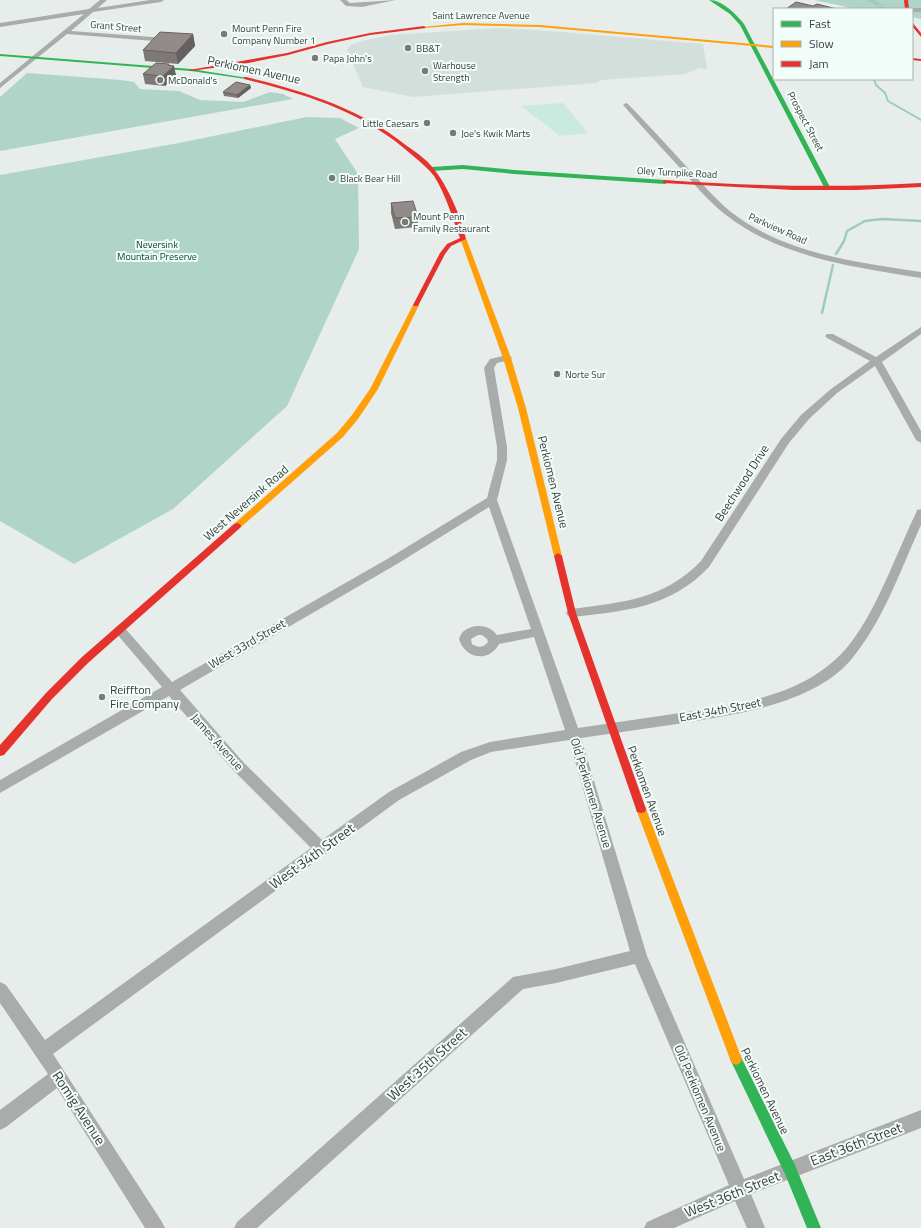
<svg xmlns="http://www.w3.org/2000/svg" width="921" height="1228" viewBox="0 0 921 1228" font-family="'Titillium Web',sans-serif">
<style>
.built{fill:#d2dfda}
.green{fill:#cbeadf}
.forest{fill:#b0d5c8}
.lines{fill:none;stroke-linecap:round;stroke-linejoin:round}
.stream-far1{stroke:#9eccbc;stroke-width:2}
.stream{stroke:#9eccbc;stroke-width:2.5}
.street{fill:#aaacab;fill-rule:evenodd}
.fast{fill:#30b455;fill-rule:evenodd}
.slow{fill:#ff9f0a;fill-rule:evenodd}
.jam{fill:#e5322d;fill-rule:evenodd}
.wall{fill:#7e7876}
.shaded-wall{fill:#666160}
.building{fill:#928b89;stroke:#666160}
.poi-dot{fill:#777b79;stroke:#f2fdf9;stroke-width:1.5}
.labels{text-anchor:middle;stroke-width:4;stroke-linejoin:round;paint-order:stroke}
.far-street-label{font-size:10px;fill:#3a3e3c;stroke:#f2fdf9}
.far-poi-label{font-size:10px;fill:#3a3e3c;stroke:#f2fdf9;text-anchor:start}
.far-park-label{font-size:10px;fill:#0c4335;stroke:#f2fdf9}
.street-label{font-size:12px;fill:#3a3e3c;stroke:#f2fdf9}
.poi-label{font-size:12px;fill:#3a3e3c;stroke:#f2fdf9;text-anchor:start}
.near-street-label{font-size:14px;fill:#3a3e3c;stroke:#f2fdf9}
</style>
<rect width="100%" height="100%" fill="#e7edea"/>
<path class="built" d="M 499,28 L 550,31 L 703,44 L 707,69 L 700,68 L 685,74 L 601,80 L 597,83 L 413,97 L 363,87 L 347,50 L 351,45 L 362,41 L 390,35 Z"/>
<path class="green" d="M 563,103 L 588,133 L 560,136 L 521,106 Z"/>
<g class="forest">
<path d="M 814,0 L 921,0 L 921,19 L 912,17 L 912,9 L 856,9 Z"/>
<path d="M 27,73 L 121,80 L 134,82 L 140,89 L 179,91 L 200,100 L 243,102 L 270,92 L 283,94 L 293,99 L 0,151 L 0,97 Z"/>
<path d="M 307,117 L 340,118 L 359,128 L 335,139 L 358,174 L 359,249 L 287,406 L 173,509 L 74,564 L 0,521 L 0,175 L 179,143 Z"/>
</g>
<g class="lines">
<g class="stream-far1">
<path d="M 867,0 L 873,2 L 881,9"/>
<path d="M 873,0 L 883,6 L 881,9"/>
<path d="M 874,79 L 876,85 L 885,93 L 888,101 L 921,120"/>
</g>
<g class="stream">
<path d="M 836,254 L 844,241 L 847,231 L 865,221 L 882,219 L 921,221"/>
<path d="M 822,313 L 833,265"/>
</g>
<g class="street">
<path d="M 100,0 L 107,0 L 98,8 L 150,0 L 164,0 L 161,2 L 93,12 L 71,31 L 166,38 L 169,40 L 166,42 L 67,34 L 0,88 L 0,83 L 84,14 L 0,27 L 0,23 L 89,9 Z"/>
<path d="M 340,0 L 346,0 L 350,3 L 396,0 L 362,7 L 346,6 Z"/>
<path d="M 912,8 L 921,8 L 921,12 L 912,12 L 912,9 L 910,9 Z"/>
<path d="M 626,103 L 628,104 C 648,125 667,145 686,166 C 701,182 715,199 731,212 C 785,254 856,262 921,272 L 921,278 C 854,267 781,258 726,215 C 709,202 695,185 681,169 C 662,148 643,128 624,106 L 623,105 Z"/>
<path d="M 921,327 L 921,334 L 882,362 L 921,431 L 921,443 L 916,440 L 875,366 L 837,393 L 809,419 L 789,443 L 709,567 C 670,608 625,611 572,617 L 568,616 L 566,613 L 568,610 L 572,609 C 623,602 663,600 701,561 L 781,439 L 801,415 L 831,389 L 870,361 L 827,338 L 825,336 L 827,334 L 833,334 L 876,357 Z"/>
<path d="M 507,355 L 510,356 L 512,358 L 510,360 L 497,363 L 494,368 L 507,447 L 507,460 L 497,500 L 578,728 C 612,723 646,718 680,713 C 740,704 808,696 849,645 C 877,610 896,554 916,513 L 917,510 L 921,509 L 921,525 C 900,571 883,622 850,661 C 811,705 732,715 677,724 C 645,729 613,733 581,738 L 647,956 L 744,1179 L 921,1110 L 921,1128 L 751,1194 L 765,1228 L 747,1228 L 735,1201 L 674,1228 L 644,1228 L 647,1222 L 729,1185 L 635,964 L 556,983 L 523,989 L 257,1228 L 234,1228 L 237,1222 L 513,977 L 556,969 L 630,951 L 569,740 L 491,752 L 471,760 L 399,800 L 53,1054 L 162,1222 L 165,1228 L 145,1228 L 57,1088 L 6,1127 L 0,1130 L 0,1110 L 48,1074 L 0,1003 L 0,982 L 6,985 L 45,1040 L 311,848 L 234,771 L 169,696 L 0,793 L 0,780 L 162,687 L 116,633 L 114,630 L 116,627 L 120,625 L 124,627 L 172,682 L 389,558 L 487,498 L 497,460 L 497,447 L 484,368 L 490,359 ZM 489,507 L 531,629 L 497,635 C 490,625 474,623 464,631 C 462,632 460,636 459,639 C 465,659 489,663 499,644 L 534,637 L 565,730 L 490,742 L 461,752 L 389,792 L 322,840 L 244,763 L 180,690 L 397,564 ZM 478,635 L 482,635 L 487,639 L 488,642 C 483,648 478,648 472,644 L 471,639 Z"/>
</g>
<g class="fast">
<path d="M 709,0 C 722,0 736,14 744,24 L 830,187 L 829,188 L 824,187 L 740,25 L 730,14 Z"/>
<path d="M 0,54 L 191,69 L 248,78 L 246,79 L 191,71 L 0,56 Z"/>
<path d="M 463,165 L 514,170 L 665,180 L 668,182 L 665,184 L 514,174 L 463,169 L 431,171 L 428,169 L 431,167 Z"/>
<path d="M 736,1053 L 740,1055 L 795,1165 L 821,1228 L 807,1228 L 785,1174 L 730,1059 L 732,1055 Z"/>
</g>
<g class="slow">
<path d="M 463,23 L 540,25 L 774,46 L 774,48 L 540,27 L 463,25 L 424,28 L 422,27 Z"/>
<path d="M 461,237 L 466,238 L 511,358 L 526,408 L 562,556 L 561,558 L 558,559 L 554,556 L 518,408 L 503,358 L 460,238 Z"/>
<path d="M 416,303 L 419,305 L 378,389 L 358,419 L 343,437 L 240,528 L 234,528 L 233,526 L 234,524 L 337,433 L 352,415 L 370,389 L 413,305 Z"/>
<path d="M 641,805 L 645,806 L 646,809 L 742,1059 L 740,1063 L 736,1065 L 732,1063 L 730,1059 L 636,809 L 637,806 Z"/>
</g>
<g class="jam">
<path d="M 904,0 L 908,0 L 909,9 L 905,9 Z"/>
<path d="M 912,22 L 921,33 L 921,37 L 912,26 Z"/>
<path d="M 424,26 L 426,28 L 370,35 L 328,44 L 288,55 L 248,63 L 191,71 L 189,70 L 287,53 L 327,42 L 370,33 Z"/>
<path d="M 912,58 L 921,59 L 921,61 L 912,60 Z"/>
<path d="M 246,77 C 304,91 360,108 407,146 C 416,152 426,159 433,168 C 448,186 461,217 466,239 L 451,246 L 445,254 L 418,306 L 414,306 L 413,305 L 440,253 L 447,244 L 460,238 C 452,217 446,195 434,176 C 428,168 420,162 412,155 C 365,112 305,94 244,79 L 244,77 Z"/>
<path d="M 665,180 C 750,186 835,188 921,183 L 921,187 L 857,190 L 793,190 L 663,183 L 663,181 Z"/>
<path d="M 237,523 L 240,524 L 241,526 L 240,528 L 88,663 L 52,699 L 4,755 L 0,756 L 0,745 L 46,693 L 82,657 L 234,524 Z"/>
<path d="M 558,553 L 562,556 L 576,613 L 646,809 L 645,812 L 641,813 L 637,812 L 636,809 L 568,613 L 554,556 Z"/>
</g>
</g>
<g class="wall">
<path d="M 193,34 L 195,46 L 178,64 L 145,61 L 143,50 Z"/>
<path d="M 170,65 L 176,75 L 165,86 L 145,84 L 143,74 Z"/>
<path d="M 250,85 L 251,88 L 238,98 L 224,96 L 223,92 Z"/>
<path d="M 391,203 L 418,217 L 418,227 L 395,229 L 391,213 Z"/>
</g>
<g class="shaded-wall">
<path d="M 193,34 L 195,46 L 178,64 L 176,53 Z"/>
<path d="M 169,64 L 170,69 L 174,66 L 176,75 L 165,86 L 163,76 Z"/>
<path d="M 250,85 L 251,88 L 238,98 L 237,95 Z"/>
</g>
<g class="building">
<path d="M 796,2 L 813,6 L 817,4 L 837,9 L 786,9 Z"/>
<path d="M 160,32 L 193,34 L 176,53 L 143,50 Z"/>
<path d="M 156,63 L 169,64 L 168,65 L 174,66 L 163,76 L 143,74 Z"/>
<path d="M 236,82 L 250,85 L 237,95 L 223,92 Z"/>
<path d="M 413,201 L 418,217 L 395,218 L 391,203 Z"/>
</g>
<g class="poi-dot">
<circle cx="224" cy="34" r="4"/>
<circle cx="408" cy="48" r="4"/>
<circle cx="315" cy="58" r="4"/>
<circle cx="425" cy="71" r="4"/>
<circle cx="160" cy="80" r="4"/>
<circle cx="427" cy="123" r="4"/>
<circle cx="453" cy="133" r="4"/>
<circle cx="332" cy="178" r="4"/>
<circle cx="405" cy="222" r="4"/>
<circle cx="557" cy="374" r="4"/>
<circle cx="102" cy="697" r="4"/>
</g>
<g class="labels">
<g class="far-street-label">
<text x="481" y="19">Saint Lawrence Avenue</text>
<text transform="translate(116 26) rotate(5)" y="4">Grant Street</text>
<text transform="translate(806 121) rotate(62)" y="4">Prospect Street</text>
<text transform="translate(677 172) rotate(3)" y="4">Oley Turnpike Road</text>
<text transform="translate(778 228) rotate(24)" y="4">Parkview Road</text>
</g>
<g class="far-poi-label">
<text x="232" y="32">Mount Penn Fire<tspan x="232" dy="12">Company Number 1</tspan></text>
<text x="416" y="52">BB&amp;T</text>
<text x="323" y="62">Papa John's</text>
<text x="433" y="69">Warhouse<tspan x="433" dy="12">Strength</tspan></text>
<text x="168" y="84">McDonald's</text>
<text x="419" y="127" text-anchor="end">Little Caesars</text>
<text x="461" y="137">Joe's Kwik Marts</text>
<text x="340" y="182">Black Bear Hill</text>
<text x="413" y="220">Mount Penn<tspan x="413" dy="12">Family Restaurant</tspan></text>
<text x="565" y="378">Norte Sur</text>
</g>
<g class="far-park-label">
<text x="157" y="248">Neversink<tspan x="157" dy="12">Mountain Preserve</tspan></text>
</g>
<g class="street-label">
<text transform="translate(254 70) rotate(12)" y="4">Perkiomen Avenue</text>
<text transform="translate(553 482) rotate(76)" y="4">Perkiomen Avenue</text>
<text transform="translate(742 483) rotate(-57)" y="4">Beechwood Drive</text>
<text transform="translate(246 503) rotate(-41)" y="4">West Neversink Road</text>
<text transform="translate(247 644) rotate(-30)" y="4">West 33rd Street</text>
<text transform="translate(720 710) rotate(-11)" y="4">East 34th Street</text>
<text transform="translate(217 742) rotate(48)" y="4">James Avenue</text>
<text transform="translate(647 791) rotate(70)" y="4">Perkiomen Avenue</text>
<text transform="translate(591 793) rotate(73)" y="4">Old Perkiomen Avenue</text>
<text transform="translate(765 1091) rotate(64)" y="4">Perkiomen Avenue</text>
<text transform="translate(700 1098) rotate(67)" y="4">Old Perkiomen Avenue</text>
</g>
<g class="poi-label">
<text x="110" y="694">Reiffton<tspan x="110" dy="14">Fire Company</tspan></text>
</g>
<g class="near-street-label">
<text transform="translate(312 856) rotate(-36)" y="5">West 34th Street</text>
<text transform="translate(427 1064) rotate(-42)" y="5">West 35th Street</text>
<text transform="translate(79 1108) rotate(57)" y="5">Romig Avenue</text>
<text transform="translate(856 1144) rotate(-21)" y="5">East 36th Street</text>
<text transform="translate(732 1194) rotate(-22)" y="5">West 36th Street</text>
</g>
</g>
<rect x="773" y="8" width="140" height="72" fill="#f2fdf9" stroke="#a8b1ad"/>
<rect x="781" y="21" width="20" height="6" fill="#30b455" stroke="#a8b1ad"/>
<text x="809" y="28" font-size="12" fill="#3a3e3c">Fast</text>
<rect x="781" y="41" width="20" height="6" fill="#ff9f0a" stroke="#a8b1ad"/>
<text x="809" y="48" font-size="12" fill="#3a3e3c">Slow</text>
<rect x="781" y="61" width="20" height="6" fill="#e5322d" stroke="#a8b1ad"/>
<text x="809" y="68" font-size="12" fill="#3a3e3c">Jam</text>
</svg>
